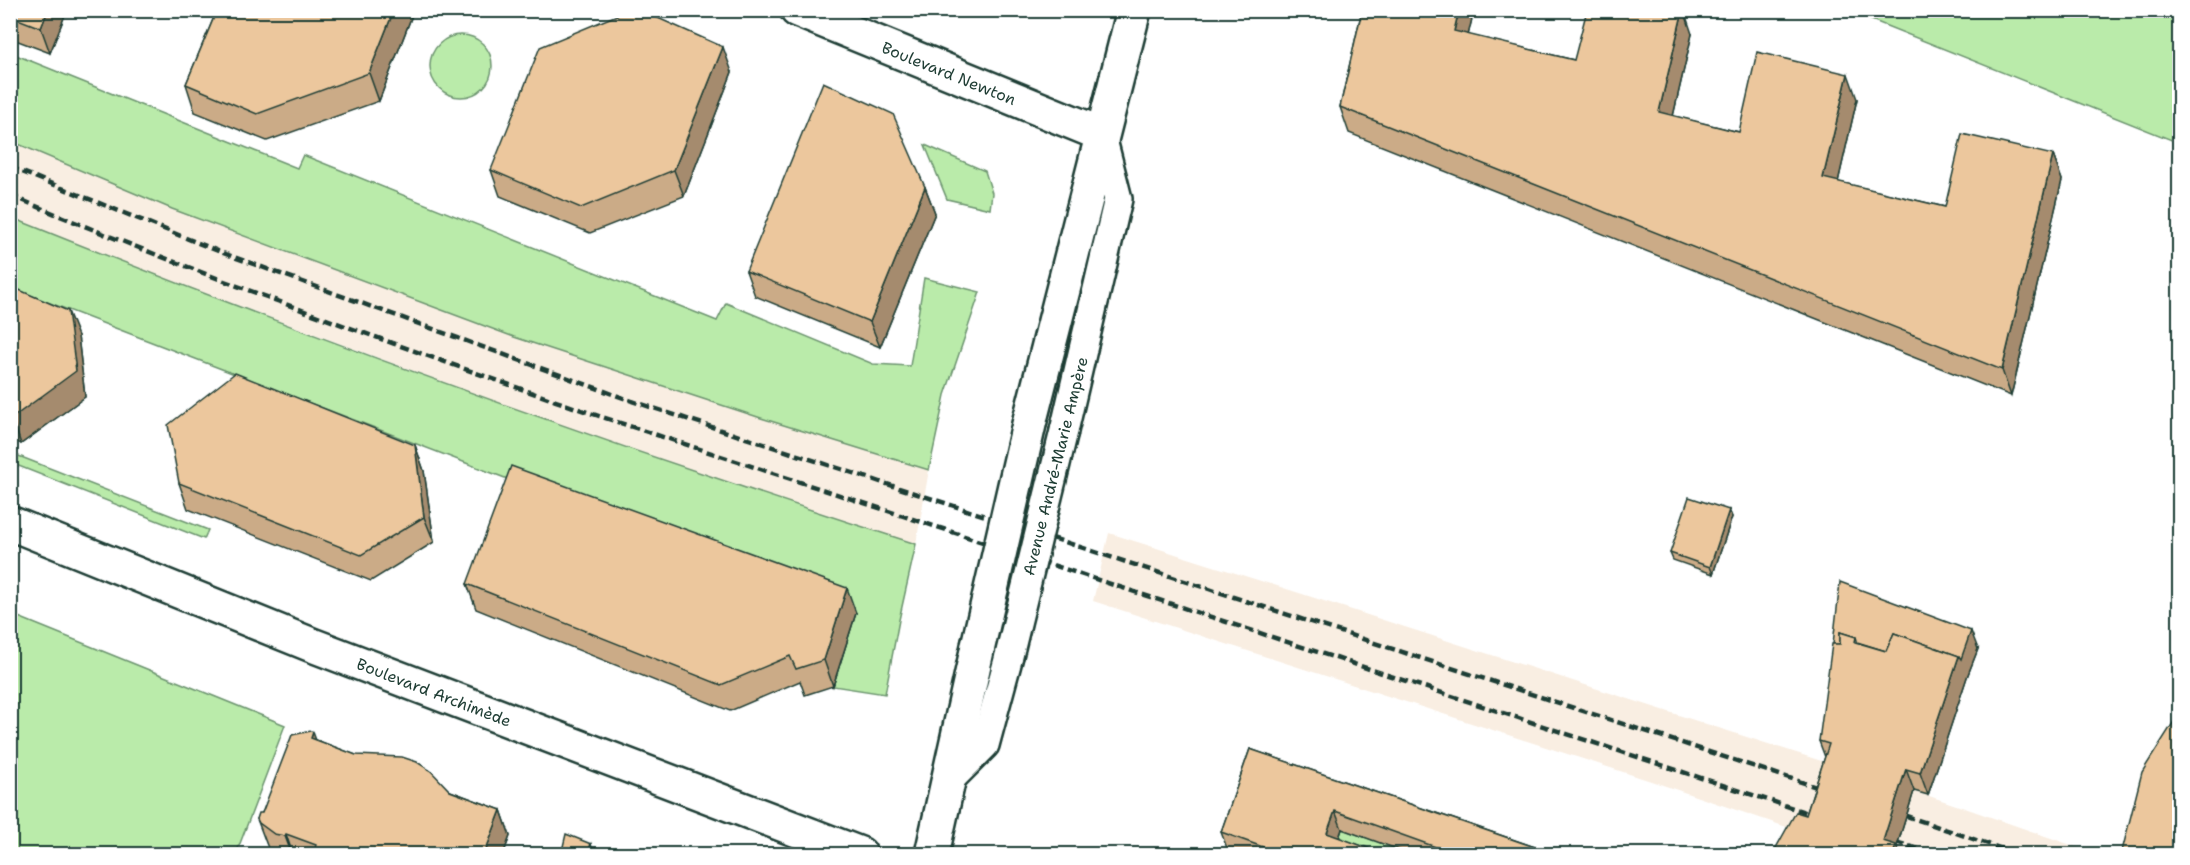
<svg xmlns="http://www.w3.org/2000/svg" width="2190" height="865" viewBox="0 0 2190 865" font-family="'Shantell Sans',sans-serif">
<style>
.built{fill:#f9eee2}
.green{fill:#baebaa;stroke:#6c946f;stroke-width:1.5}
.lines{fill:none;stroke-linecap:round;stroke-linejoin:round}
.service-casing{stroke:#1f3d34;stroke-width:32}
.minor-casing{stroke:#1f3d34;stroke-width:38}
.service{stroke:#fff;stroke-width:27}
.minor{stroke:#fff;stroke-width:33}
.rail{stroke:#1f3d34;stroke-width:4.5;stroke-dasharray:9 4.5;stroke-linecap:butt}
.service-bridge-casing{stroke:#1f3d34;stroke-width:32;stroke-linecap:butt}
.minor-bridge-casing{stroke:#1f3d34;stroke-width:38;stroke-linecap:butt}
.service-bridge{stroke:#fff;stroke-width:27}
.minor-bridge{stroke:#fff;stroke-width:33}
.wall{fill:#cbab87;stroke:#1f3d34;stroke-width:1.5}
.shaded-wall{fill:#a58b6e;stroke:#1f3d34;stroke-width:1.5}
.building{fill:#ecc79d;stroke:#1f3d34;stroke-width:1.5}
.labels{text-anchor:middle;stroke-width:6;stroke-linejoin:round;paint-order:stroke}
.street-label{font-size:16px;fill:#1f3d34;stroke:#fff}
</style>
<rect width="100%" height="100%" fill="#fff"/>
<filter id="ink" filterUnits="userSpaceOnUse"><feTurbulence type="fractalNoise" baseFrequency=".0167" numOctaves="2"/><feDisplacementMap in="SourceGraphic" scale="12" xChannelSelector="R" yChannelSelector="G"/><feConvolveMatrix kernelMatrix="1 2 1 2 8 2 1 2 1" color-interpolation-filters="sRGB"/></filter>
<g filter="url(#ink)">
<g class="built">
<path d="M 10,141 L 172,209 L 514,337 L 761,418 L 929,470 L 916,544 L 739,488 L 491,400 L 148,272 L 11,217 Z"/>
<path d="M 1109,533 L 1296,592 L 1837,766 L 1804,833 L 1651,781 L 1093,601 Z"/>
<path d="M 1914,791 L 1959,806 L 2097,854 L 1894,854 Z"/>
</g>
<g class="green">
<path d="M 1849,11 L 2179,11 L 2179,143 Z"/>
<circle cx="461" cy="66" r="31"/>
<path d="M 11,53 L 297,168 L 303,155 L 717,321 L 726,303 L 873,364 L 910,366 L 924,278 L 980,292 L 945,395 L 929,470 L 761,418 L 514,337 L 172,209 L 11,141 Z"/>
<path d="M 925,145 L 985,171 L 992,193 L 990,209 L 947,199 Z"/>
<path d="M 10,217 C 308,337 610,446 916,544 L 899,620 L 885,694 L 833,686 L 856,613 L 11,288 Z"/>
<path d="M 11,453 L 208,530 L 204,539 L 11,463 Z"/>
<path d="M 11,614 L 285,725 L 236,854 L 11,854 Z"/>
<path d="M 1342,829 L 1413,854 L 1341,854 L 1334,852 Z"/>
</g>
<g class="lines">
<defs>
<g id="service">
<path d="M 1064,431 L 1118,199 L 1102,136"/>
<path d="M 947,783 L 985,745 L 1009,656"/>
</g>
<g id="minor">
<path d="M 797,10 L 1101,134"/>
<path d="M 1030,420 L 1134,10"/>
<path d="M 10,523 L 312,645 L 860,854"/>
<path d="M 932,854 L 978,646"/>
</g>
</defs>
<use href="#service" class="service-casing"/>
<use href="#minor" class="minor-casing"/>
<use href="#service" class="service"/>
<use href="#minor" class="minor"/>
<g class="rail">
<path d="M 10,167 L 223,253 L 632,401 L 1832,792"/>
<path d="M 10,195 C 203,277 401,347 599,416 L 1823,818"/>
<path d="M 1892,811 L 2017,854"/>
<path d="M 1883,838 L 1934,854"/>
</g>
<defs>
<path id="service-bridge" d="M 1009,656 L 1064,431"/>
<path id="minor-bridge" d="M 978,646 L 1030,420"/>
</defs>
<use href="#service-bridge" class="service-bridge-casing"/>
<use href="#minor-bridge" class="minor-bridge-casing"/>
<use href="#service-bridge" class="service-bridge"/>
<use href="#minor-bridge" class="minor-bridge"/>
</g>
<g class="wall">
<path d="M 10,10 L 67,10 L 50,53 L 10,38 Z"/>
<path d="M 217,10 L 414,10 L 379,101 L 267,141 L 195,112 L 186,84 Z"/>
<path d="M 1362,10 L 1474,10 L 1468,35 L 1574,60 L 1692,34 L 1673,116 L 1739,132 L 1857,99 L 1838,182 L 1945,207 L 2053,155 L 2062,180 L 2011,396 L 1349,133 L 1340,107 Z"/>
<path d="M 732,72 L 684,196 L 590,233 L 500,196 L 491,170 Z"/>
<path d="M 925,187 L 935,213 L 880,347 L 755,296 L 746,271 Z"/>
<path d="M 10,286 L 78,336 L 85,397 L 21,444 L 10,439 Z"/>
<path d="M 415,445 L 424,471 L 434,542 L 371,581 L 188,509 L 179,483 Z"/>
<path d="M 1729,510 L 1732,517 L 1713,574 L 1673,560 L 1670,553 Z"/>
<path d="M 467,584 L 856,613 L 833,686 L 805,695 L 800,681 L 730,711 L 476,609 Z"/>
<path d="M 1978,649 L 1967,677 L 1928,795 L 1914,791 L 1897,846 L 1806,815 L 1825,757 L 1819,741 Z"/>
<path d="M 316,740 L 501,810 L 510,836 L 503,855 L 276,855 L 268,848 L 257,819 Z"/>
<path d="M 1250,749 L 1558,855 L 1413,855 L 1342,829 L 1339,838 L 1387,855 L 1238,855 L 1228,851 L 1221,832 Z"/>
</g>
<g class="shaded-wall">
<path d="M 48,10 L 67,10 L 50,53 L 41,28 Z"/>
<path d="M 394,10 L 414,10 L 379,101 L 369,73 Z"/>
<path d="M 1459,10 L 1474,10 L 1463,57 L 1454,31 Z"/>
<path d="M 1683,10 L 1684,10 L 1692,34 L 1668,138 L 1659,112 Z"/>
<path d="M 723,47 L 732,72 L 684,196 L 674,170 Z"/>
<path d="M 1848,74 L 1857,99 L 1833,204 L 1823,178 Z"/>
<path d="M 2053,155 L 2062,180 L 2011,396 L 2002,370 Z"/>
<path d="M 925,187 L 935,213 L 880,347 L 870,322 Z"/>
<path d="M 68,311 L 78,336 L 85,397 L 21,444 L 12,418 Z"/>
<path d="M 415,445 L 424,471 L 434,542 L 424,517 Z"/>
<path d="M 1729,510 L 1732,517 L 1713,574 L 1710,567 Z"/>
<path d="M 847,588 L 856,613 L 833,686 L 824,660 Z"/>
<path d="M 1971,631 L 1978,649 L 1967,677 L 1928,795 L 1920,773 L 1959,656 Z"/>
<path d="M 313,732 L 322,757 L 311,738 Z"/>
<path d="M 1906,769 L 1914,791 L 1897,846 L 1900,855 L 1889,855 L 1883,841 Z"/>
<path d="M 501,810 L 510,836 L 503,855 L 484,855 Z"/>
<path d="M 1335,811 L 1342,829 L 1334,852 L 1327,833 Z"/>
<path d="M 286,834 L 293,855 L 292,855 L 285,836 Z"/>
<path d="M 591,844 L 594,855 L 588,852 Z"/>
</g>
<g class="building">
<path d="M 10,10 L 48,10 L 41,28 L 10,16 Z"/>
<path d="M 217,10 L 394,10 L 369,73 L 257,114 L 186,84 Z"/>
<path d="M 629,10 L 640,10 L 723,47 L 674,170 L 581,208 L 491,170 L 540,47 Z"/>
<path d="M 1362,10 L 1459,10 L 1454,31 L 1574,60 L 1587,10 L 1683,10 L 1659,112 L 1739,132 L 1757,52 L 1848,74 L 1823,178 L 1945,207 L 1962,134 L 2053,155 L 2002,370 L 1340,107 Z"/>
<path d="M 823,82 L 893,114 L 925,187 L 870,322 L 746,271 Z"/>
<path d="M 10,286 L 68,311 L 76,371 L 12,418 L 10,418 Z"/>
<path d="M 235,373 L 415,445 L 424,517 L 361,555 L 179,483 L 168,425 Z"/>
<path d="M 511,466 L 847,588 L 824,660 L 796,669 L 790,656 L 721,685 L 467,584 Z"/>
<path d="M 1689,497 L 1729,510 L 1710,567 L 1670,553 Z"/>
<path d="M 1840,582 L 1971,631 L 1961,659 L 1959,656 L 1894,633 L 1886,651 L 1857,642 L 1857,640 L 1856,637 L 1840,632 L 1840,644 L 1833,644 Z"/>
<path d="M 1840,632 L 1856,637 L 1855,642 L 1886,651 L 1894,633 L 1959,656 L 1920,773 L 1906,769 L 1883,841 L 1896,845 L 1893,855 L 1772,855 L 1796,812 L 1806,815 L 1829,744 L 1819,741 L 1832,644 L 1840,644 Z"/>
<path d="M 2180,712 L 2180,855 L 2121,855 L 2142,772 Z"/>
<path d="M 311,731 L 313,732 L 311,738 L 356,755 L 402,757 L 417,762 L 431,771 L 450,791 L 501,810 L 484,855 L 313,855 L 316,845 L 286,834 L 285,836 L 274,834 L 259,823 L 257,819 L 259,813 L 262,813 L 292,735 Z"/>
<path d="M 1250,749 L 1558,855 L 1458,855 L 1335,811 L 1327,833 L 1387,855 L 1285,855 L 1221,832 Z"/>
<path d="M 566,834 L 591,844 L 588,852 L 605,855 L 561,855 Z"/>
</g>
</g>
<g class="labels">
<g class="street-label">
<text transform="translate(949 73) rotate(22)" y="6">Boulevard Newton</text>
<text transform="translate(1055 466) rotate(-76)" y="6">Avenue André-Marie Ampère</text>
<text transform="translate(434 692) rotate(21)" y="6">Boulevard Archimède</text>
</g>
</g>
<rect width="2190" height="865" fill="none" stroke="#fff" stroke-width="36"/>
<rect x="18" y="18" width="2154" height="829" fill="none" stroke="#1f3d34" stroke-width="2" filter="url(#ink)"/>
</svg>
